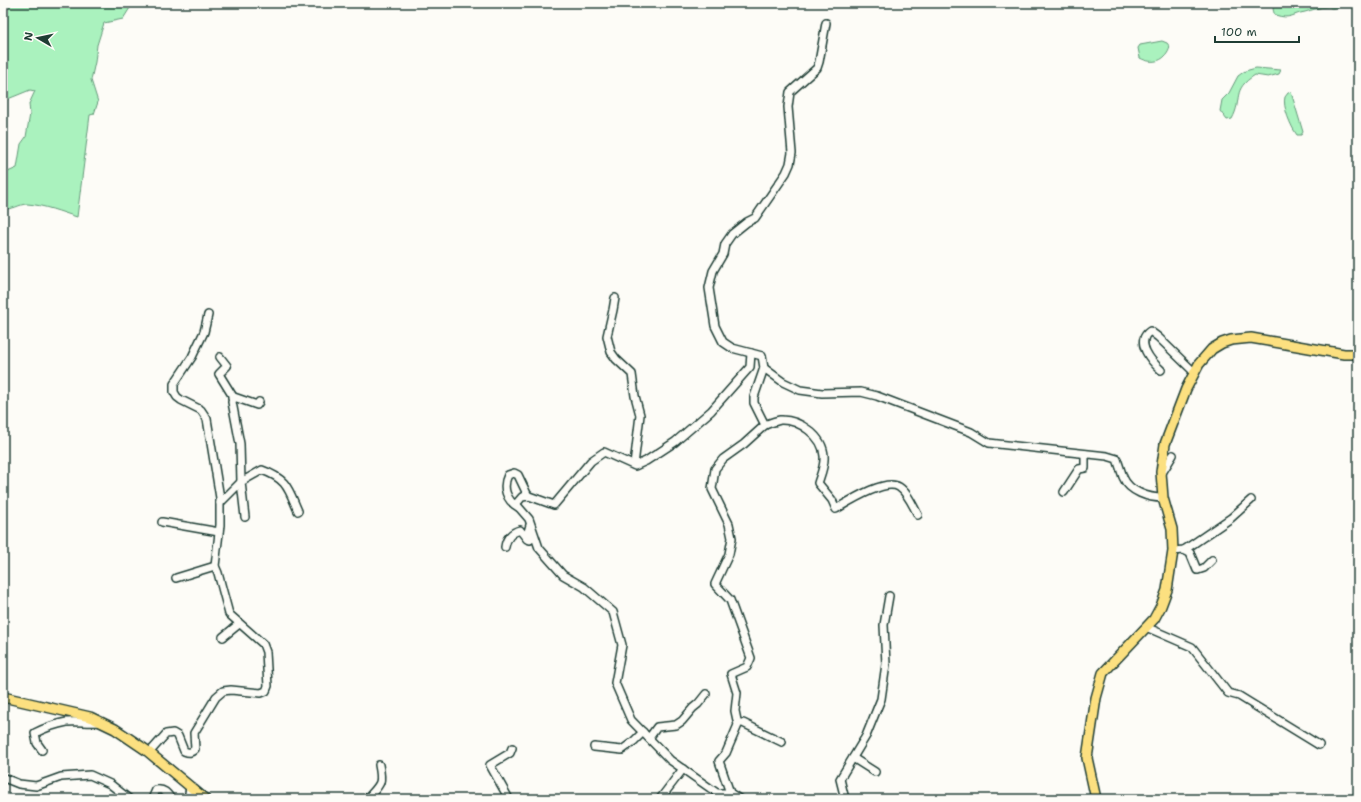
<svg xmlns="http://www.w3.org/2000/svg" width="1361" height="802" viewBox="0 0 1361 802" font-family="'Shantell Sans',sans-serif">
<style>
.green{fill:#aaf2be;stroke:#649879}
.lines{fill:none;stroke-linecap:round;stroke-linejoin:round}
.minor-casing{stroke:#1f3d34;stroke-width:10}
.major-casing{stroke:#1f3d34;stroke-width:12}
.minor{stroke:#fdfcf7;stroke-width:7}
.major{stroke:#fce080;stroke-width:9}
</style>
<rect width="100%" height="100%" fill="#fdfcf7"/>
<filter id="ink" filterUnits="userSpaceOnUse"><feTurbulence type="fractalNoise" baseFrequency=".025" numOctaves="2"/><feDisplacementMap in="SourceGraphic" scale="8" xChannelSelector="R" yChannelSelector="G"/><feConvolveMatrix kernelMatrix="1 2 1 2 8 2 1 2 1" color-interpolation-filters="sRGB"/></filter>
<g filter="url(#ink)">
<g class="green">
<path d="M 3,3 L 133,3 L 123,19 L 104,23 L 97,45 L 95,62 L 91,80 L 98,102 L 94,114 L 90,115 L 77,217 C 61,212 44,205 27,204 C 19,204 12,211 3,208 L 3,174 L 17,168 L 21,144 L 26,137 L 30,114 L 29,104 L 35,91 L 30,90 L 3,101 Z"/>
<path d="M 1278,3 L 1358,3 L 1358,4 C 1349,3 1342,7 1333,8 C 1327,8 1333,7 1327,7 C 1320,7 1312,10 1305,12 C 1292,14 1291,20 1275,15 C 1273,11 1271,5 1278,3 Z"/>
<path d="M 1162,41 L 1167,43 L 1170,47 C 1166,61 1153,65 1140,58 L 1138,48 L 1140,45 Z"/>
<path d="M 1256,68 L 1281,70 L 1279,74 L 1268,77 L 1255,75 C 1231,90 1243,99 1232,119 L 1227,120 L 1220,111 L 1222,100 L 1229,93 L 1238,76 L 1245,71 Z"/>
<path d="M 1291,92 L 1303,132 L 1301,135 L 1297,135 C 1291,127 1282,106 1285,97 L 1288,93 Z"/>
</g>
<g class="lines">
<defs>
<g id="minor">
<path d="M 615,298 L 613,310 L 607,336 L 611,352 L 616,359 L 632,374 L 635,396 L 640,415 L 634,465"/>
<path d="M 751,353 L 732,348 L 723,342 L 715,326 L 709,288 L 713,271 L 723,254 L 725,244 L 732,234 L 747,222 L 755,218 L 786,173 L 790,164 L 792,153 L 788,107 L 790,92 L 817,68 L 819,62 L 826,23"/>
<path d="M 220,357 L 227,366 L 219,374 L 232,395 L 232,398"/>
<path d="M 764,368 L 783,382 L 800,390 L 822,393 L 861,392 L 877,396 L 971,432 L 989,443 L 1107,456 L 1117,459 C 1119,465 1121,471 1123,477 C 1129,492 1149,498 1163,498"/>
<path d="M 1161,370 C 1152,362 1134,342 1150,331 L 1158,337 L 1195,373"/>
<path d="M 765,425 C 770,423 775,421 780,420 C 799,419 823,436 824,456 C 825,465 821,474 818,483 L 832,500 L 836,509 C 848,502 885,478 899,487 C 908,493 913,506 918,515"/>
<path d="M 1162,473 L 1173,455"/>
<path d="M 1064,492 L 1079,469 L 1085,468 L 1085,454"/>
<path d="M 220,503 L 241,482 L 262,470 C 287,479 288,488 298,511"/>
<path d="M 518,507 C 506,500 502,487 508,475 L 514,473 L 518,475 L 528,496"/>
<path d="M 245,517 L 241,482 L 240,444 L 232,402 L 234,397 L 257,405 L 259,402"/>
<path d="M 162,522 L 219,532"/>
<path d="M 505,547 C 506,538 512,532 520,530 L 527,539 L 530,540 L 528,532 L 530,525"/>
<path d="M 1184,550 L 1190,553 L 1197,570 L 1198,570 L 1204,568 L 1212,560"/>
<path d="M 1173,551 L 1184,550 L 1190,546 L 1231,518 L 1251,500"/>
<path d="M 176,578 L 215,566"/>
<path d="M 1146,627 L 1192,647 L 1228,693 L 1239,696 L 1319,745"/>
<path d="M 223,637 L 239,624"/>
<path d="M 738,723 L 743,723 L 782,742"/>
<path d="M 649,738 L 657,727 L 676,725 L 682,721 L 693,708 L 698,704 L 706,694"/>
<path d="M 594,747 L 622,750 L 634,741 L 643,732"/>
<path d="M 42,750 L 37,743 L 35,733 C 45,728 56,724 67,722 C 78,721 88,723 99,722"/>
<path d="M 149,753 L 166,734 L 173,733 L 178,736 L 184,751 C 189,753 191,753 195,749 L 194,733 L 216,697 L 223,691 L 231,690 L 261,693 L 266,691 L 268,686 L 266,652 L 263,644 L 229,614 L 218,573 L 215,566 L 220,525 L 220,498 L 207,419 L 201,410 L 181,400 L 177,397 L 174,392 L 174,384 L 192,357 L 204,332 L 208,315"/>
<path d="M 853,758 L 875,772"/>
<path d="M 4,778 L 19,784 L 36,786 L 61,777 L 90,775 L 110,784 L 129,799"/>
<path d="M 730,793 L 719,761 L 726,753 L 738,725 L 735,711 L 737,693 L 731,674 L 747,667 L 751,658 L 730,600 L 715,584 L 729,554 L 732,538 L 729,524 L 712,489 L 715,469 L 723,459 L 744,444 L 765,425 L 754,403 L 754,397 L 764,368 L 762,356 L 751,353 L 750,367 L 711,411 L 675,442 L 646,461 L 635,466 L 604,452 L 591,461 L 554,505 L 529,496 L 522,497 L 516,504 L 529,519 L 539,548 L 563,575 L 584,587 L 613,612 L 622,645 L 615,683 L 631,720 L 670,760 L 717,793 L 730,793 L 739,799"/>
<path d="M 152,799 L 156,790 C 164,789 167,793 171,799"/>
<path d="M 188,799 L 190,787"/>
<path d="M 367,799 C 380,784 383,785 379,765"/>
<path d="M 509,799 L 490,765 L 510,753 L 512,748"/>
<path d="M 660,799 L 683,769"/>
<path d="M 845,799 L 840,779 L 866,736 L 881,699 L 886,664 L 884,625 L 889,596"/>
</g>
<g id="major">
<path d="M 3,697 L 90,717 L 115,729 L 146,750 L 205,799"/>
<path d="M 1096,799 L 1087,758 L 1096,698 L 1103,673 L 1154,619 L 1161,606 L 1167,590 L 1173,551 L 1172,529 L 1163,498 L 1161,472 L 1165,444 L 1186,389 L 1199,364 L 1212,349 L 1222,343 L 1231,340 L 1251,338 L 1344,354 L 1358,354"/>
</g>
</defs>
<use href="#minor" class="minor-casing"/>
<use href="#major" class="major-casing"/>
<use href="#minor" class="minor"/>
<use href="#major" class="major"/>
</g>
</g>
<rect width="1361" height="802" fill="none" stroke="#fdfcf7" stroke-width="16"/>
<rect x="8" y="8" width="1345" height="786" fill="none" stroke="#1f3d34" stroke-width="1.5" filter="url(#ink)"/>
<g transform="translate(38 38) rotate(279)" stroke="#fdfcf7" stroke-width="3" paint-order="stroke">
<path d="M0-3L7 15L0 10L-7 15Z" fill="#1f3d34"/>
<text y="-6" font-size="11" font-weight="bold" text-anchor="middle" fill="#1f3d34">N</text>
</g>
<path d="M1215 36v6h84v-6" fill="none" stroke="#1f3d34" stroke-width="2"/>
<text x="1221" y="36" font-size="12" fill="#1f3d34" stroke="#fdfcf7" stroke-width="3" paint-order="stroke">100 m</text>
</svg>
